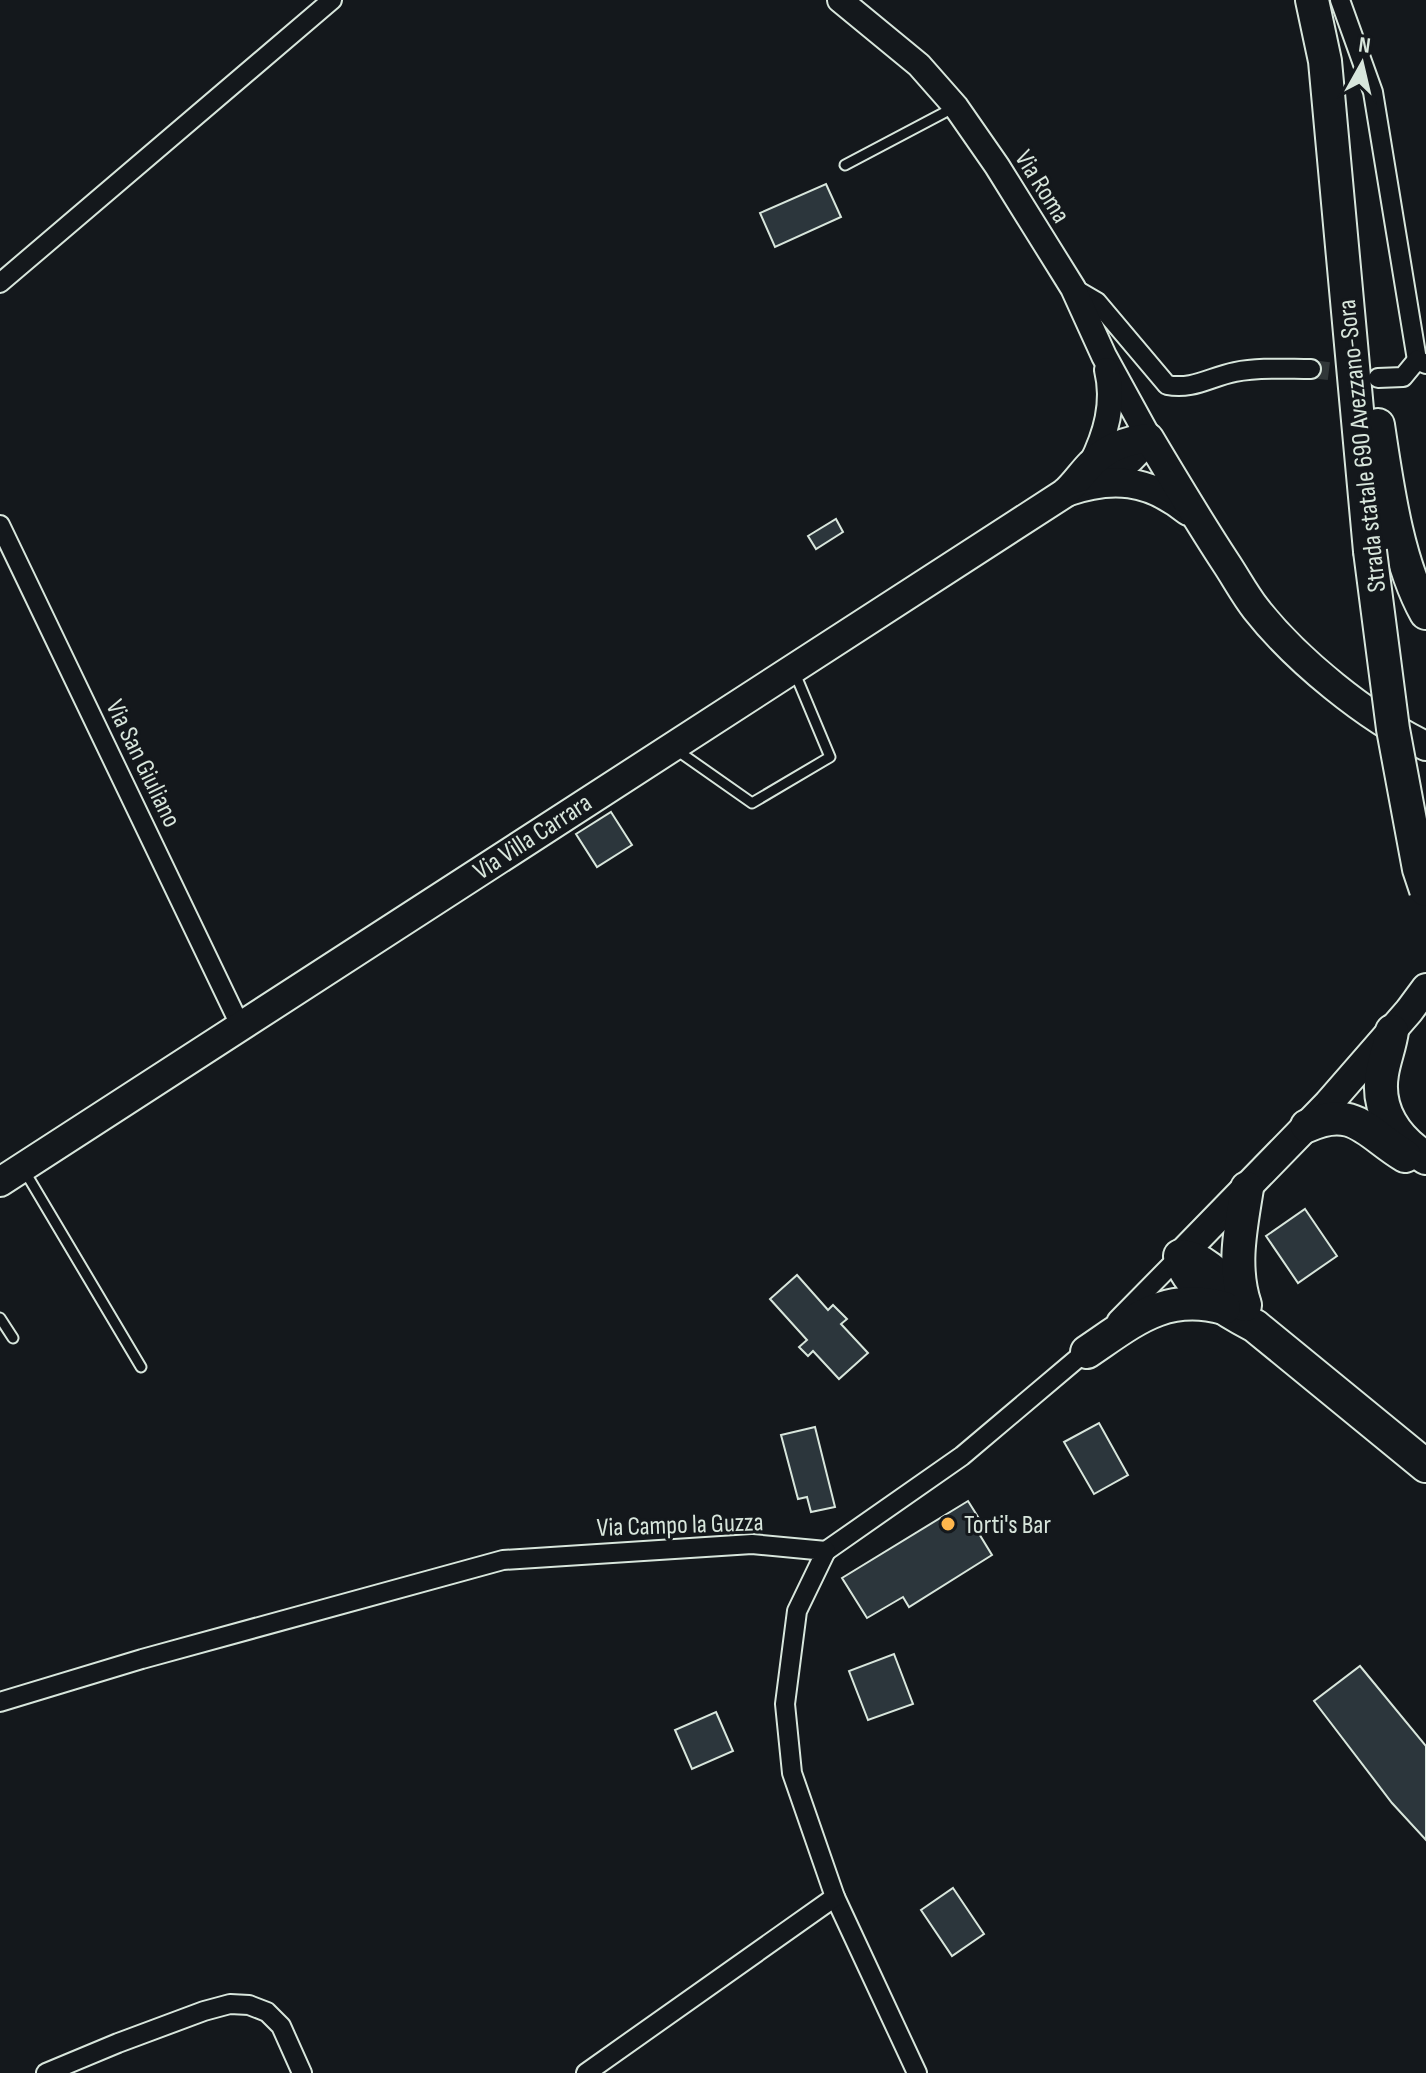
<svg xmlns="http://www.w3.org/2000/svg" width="1426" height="2073" viewBox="0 0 1426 2073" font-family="'Sofia Sans Condensed',sans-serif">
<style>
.building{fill:#2c363c;stroke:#d8e6dc;stroke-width:2}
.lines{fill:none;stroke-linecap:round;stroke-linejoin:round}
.street-tunnel{stroke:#313739;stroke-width:18;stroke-dasharray:18 9;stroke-linecap:butt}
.lane-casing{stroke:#d8e6dc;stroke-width:13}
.street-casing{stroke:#d8e6dc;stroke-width:22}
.secondary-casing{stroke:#d8e6dc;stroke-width:28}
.primary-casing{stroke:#d8e6dc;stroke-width:32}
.highway-casing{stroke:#d8e6dc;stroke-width:36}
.lane{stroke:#14181c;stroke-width:9}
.street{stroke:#14181c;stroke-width:18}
.secondary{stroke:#14181c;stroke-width:24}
.primary{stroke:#14181c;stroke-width:28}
.highway{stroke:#14181c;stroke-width:32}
.highway-bridge-casing{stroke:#d8e6dc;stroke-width:36;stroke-linecap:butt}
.highway-bridge{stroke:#14181c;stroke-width:32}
.poi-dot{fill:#ffb74d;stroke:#14181c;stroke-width:3}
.labels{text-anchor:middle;stroke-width:6;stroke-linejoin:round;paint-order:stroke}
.street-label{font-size:26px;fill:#d8e6dc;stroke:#14181c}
.poi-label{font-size:26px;fill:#d8e6dc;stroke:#14181c;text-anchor:start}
</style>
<rect width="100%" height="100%" fill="#14181c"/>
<g class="building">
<path d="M 826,184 L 841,217 L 775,247 L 760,213 Z"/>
<path d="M 836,519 L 843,532 L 816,549 L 808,536 Z"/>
<path d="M 611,812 L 632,845 L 597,867 L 576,834 Z"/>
<path d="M 1305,1209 L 1337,1256 L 1298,1283 L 1266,1236 Z"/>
<path d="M 797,1275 L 828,1310 L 833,1305 L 847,1319 L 841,1324 L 868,1353 L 839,1379 L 813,1351 L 808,1356 L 799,1347 L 807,1340 L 770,1299 Z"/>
<path d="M 1099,1423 L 1128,1475 L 1094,1494 L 1064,1442 Z"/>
<path d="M 815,1427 L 835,1507 L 811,1512 L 807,1497 L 798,1499 L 781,1435 Z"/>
<path d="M 968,1501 L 985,1528 L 978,1532 L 992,1555 L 909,1607 L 903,1597 L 867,1618 L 842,1578 Z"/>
<path d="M 894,1654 L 913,1704 L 868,1720 L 849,1671 Z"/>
<path d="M 1360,1666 L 1426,1746 L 1426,1840 L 1392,1803 L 1314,1701 Z"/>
<path d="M 716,1712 L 733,1751 L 692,1769 L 675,1730 Z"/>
<path d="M 953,1888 L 984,1934 L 952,1956 L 921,1910 Z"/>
</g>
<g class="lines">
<path class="street-tunnel" d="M 1311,369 L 1360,375"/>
<defs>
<g id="lane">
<path d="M 845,165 L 953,108"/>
<path d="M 675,749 L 752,803 L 830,757 L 794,671"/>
<path d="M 24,1170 L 141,1367"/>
<path d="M 0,1318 L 13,1338"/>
</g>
<g id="street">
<path d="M 1340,0 L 1373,92 L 1417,360"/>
<path d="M 0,283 L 332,0"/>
<path d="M 1073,288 L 1097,302 L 1167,385 C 1193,390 1210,377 1235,372 C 1259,367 1286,369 1311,369"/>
<path d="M 1378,378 L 1403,377 L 1417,360 L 1426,364"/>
<path d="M 0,525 L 240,1025"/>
<path d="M 1117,1320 L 1180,1256"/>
<path d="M 826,1551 L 962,1456 L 1091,1347"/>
<path d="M 0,1702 L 142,1659 L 503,1560 L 752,1544 L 826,1551 L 797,1611 L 785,1704 L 792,1773 L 835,1897 L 917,2073"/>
<path d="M 46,2073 L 118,2043 L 204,2011 L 230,2004 L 249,2005 L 267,2012 L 281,2026 L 302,2073"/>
<path d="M 586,2073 L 835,1897"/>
</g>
<g id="secondary">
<path d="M 840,0 L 919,65 L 956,107 L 997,166 L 1073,288 L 1104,356 L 1149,438 C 1135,462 1117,473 1091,483"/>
<path d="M 1091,464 C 1106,434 1115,403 1107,370"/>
</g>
<g id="primary">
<path d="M 1066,492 C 1112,476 1149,479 1188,511"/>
<path d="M 0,1182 L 1065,493 C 1075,484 1082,473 1091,464 C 1106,448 1128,440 1149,438 C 1174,480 1199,522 1226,563 C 1236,578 1245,595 1256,609 C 1296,660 1367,718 1426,746"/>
<path d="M 1180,1256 L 1328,1104 L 1409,1011 L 1426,988"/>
</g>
<g id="highway">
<path d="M 1312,0 L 1325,61 L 1370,551"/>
<path d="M 1378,425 C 1387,484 1397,561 1426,613"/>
<path d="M 1392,1031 C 1390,1046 1384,1060 1382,1074 C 1376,1110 1396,1139 1426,1158"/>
<path d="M 1307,1126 C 1354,1104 1368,1134 1405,1156"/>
<path d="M 1244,1303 C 1226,1285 1207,1257 1180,1256 C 1186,1288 1228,1312 1255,1326 L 1426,1466"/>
<path d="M 1245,1305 C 1232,1266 1241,1227 1247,1188"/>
<path d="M 1087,1352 C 1133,1321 1165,1292 1224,1308"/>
</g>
</defs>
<use href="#lane" class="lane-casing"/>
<use href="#street" class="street-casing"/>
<use href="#secondary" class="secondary-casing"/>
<use href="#primary" class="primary-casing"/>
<use href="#highway" class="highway-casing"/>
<use href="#lane" class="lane"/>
<use href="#street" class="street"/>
<use href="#secondary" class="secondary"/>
<use href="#primary" class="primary"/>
<use href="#highway" class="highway"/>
<defs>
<path id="highway-bridge" d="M 1370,551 L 1393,729 L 1419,869 L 1426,890"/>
</defs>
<use href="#highway-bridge" class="highway-bridge-casing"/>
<use href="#highway-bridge" class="highway-bridge"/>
</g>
<circle class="poi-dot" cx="948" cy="1524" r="8"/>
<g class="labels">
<g class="street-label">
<text transform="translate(1043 186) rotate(58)" y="9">Via Roma</text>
<text transform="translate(1361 446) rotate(-96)" y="9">Strada statale 690 Avezzano-Sora</text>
<text transform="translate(144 763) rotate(64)" y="9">Via San Giuliano</text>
<text transform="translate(532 836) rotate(-33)" y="9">Via Villa Carrara</text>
<text transform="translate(680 1524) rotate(-2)" y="9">Via Campo la Guzza</text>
</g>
<g class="poi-label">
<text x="964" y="1533">Torti's Bar</text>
</g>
</g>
<g transform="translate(1362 64) rotate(8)" stroke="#14181c" stroke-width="6" paint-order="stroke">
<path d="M0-6L14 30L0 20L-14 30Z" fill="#d8e6dc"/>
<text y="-12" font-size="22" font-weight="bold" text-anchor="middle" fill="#d8e6dc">N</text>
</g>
</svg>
